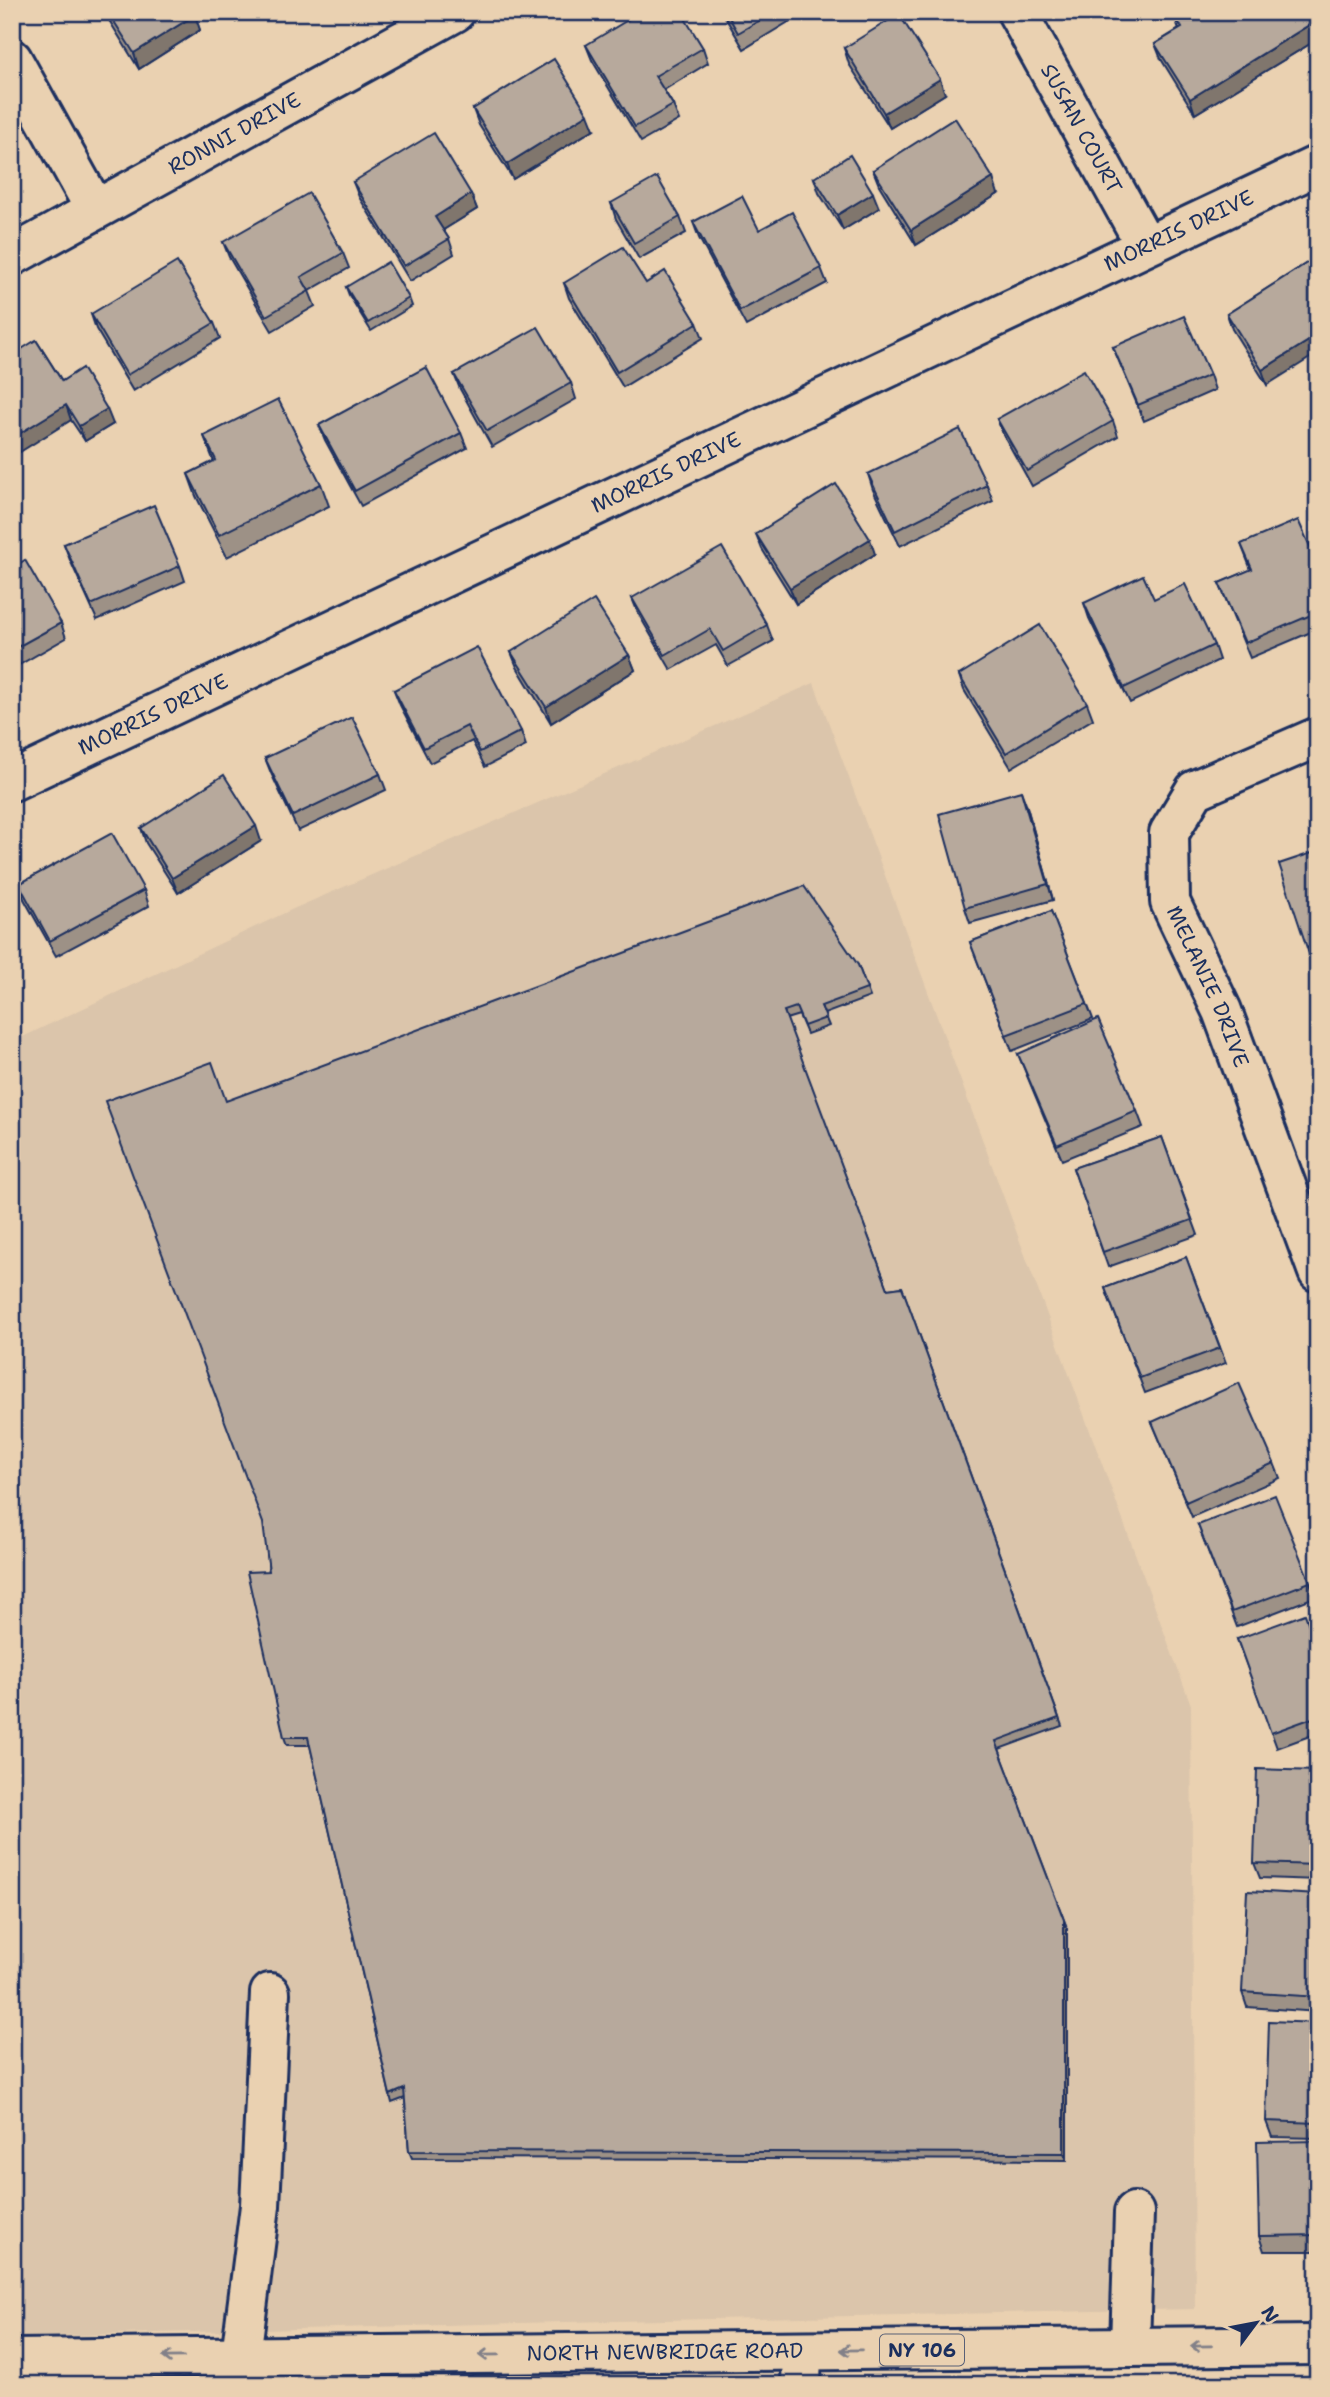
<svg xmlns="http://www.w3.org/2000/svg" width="1330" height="2397" viewBox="0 0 1330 2397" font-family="'Shantell Sans',sans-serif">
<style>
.built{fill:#dbc5ab}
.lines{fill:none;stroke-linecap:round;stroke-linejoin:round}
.minor-casing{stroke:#1b2f5e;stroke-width:44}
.major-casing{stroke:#1b2f5e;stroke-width:44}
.minor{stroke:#ead1b1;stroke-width:38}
.major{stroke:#ead1b1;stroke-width:38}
.wall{fill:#9d9186;stroke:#1b2f5e;stroke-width:2}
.shaded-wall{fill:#80766d;stroke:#1b2f5e;stroke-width:2}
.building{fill:#b7a99c;stroke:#1b2f5e;stroke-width:2}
.oneway{stroke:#828088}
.labels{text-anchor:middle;stroke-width:5;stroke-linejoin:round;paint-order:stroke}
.shield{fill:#ead1b1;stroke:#596077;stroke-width:2}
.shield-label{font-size:19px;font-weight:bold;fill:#1b2f5e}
.street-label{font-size:21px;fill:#1b2f5e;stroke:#ead1b1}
</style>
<rect width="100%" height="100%" fill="#ead1b1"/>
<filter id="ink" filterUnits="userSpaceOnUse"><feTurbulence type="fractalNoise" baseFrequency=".0143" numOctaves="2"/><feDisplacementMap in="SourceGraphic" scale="14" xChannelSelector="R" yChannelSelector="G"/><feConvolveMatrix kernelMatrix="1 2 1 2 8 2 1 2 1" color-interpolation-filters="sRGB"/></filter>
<g filter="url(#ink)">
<path class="built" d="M 814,683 L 1191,1705 L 1195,2309 L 517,2323 L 12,2337 L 12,1042 L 293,909 Z"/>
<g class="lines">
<defs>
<g id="minor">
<path id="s1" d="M 1017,12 L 1145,244"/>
<path d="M 12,59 L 95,209"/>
<path id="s2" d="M 12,256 L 455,12"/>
<path id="s3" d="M 1318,737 L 1195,790 L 1169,833 L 1170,902 L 1222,1011 L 1318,1272"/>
<path id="s4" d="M 12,781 L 1318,165"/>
<path d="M 1130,2347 L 1134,2212"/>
<path d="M 241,2356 L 260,2206 L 270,1993"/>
<path d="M 801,2385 L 802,2351"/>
</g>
<g id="major">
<path id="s5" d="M 12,2359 L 1318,2345"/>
</g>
</defs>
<use href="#minor" class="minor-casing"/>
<use href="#major" class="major-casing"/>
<use href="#minor" class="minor"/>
<use href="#major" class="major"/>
</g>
<g class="wall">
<path d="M 104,12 L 193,12 L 200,30 L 139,69 Z"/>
<path d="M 722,12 L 805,12 L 744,49 Z"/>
<path d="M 1312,12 L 1318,22 L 1318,39 L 1195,114 L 1161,59 L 1155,44 L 1179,29 L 1173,13 L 1233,15 Z"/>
<path d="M 586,45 L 703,48 L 708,63 L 664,90 L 673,105 L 679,120 L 641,142 L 592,60 Z"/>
<path d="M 844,48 L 945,94 L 890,128 L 849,64 Z"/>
<path d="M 473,109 L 594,129 L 513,179 L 479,125 Z"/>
<path d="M 873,170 L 998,194 L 916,245 L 879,185 Z"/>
<path d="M 814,178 L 879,208 L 843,230 L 819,193 Z"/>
<path d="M 353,182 L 471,194 L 477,209 L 443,230 L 449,239 L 454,254 L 410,281 L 359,197 Z"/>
<path d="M 611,203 L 680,217 L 686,233 L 639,259 L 616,219 Z"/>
<path d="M 693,222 L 759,230 L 821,268 L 827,283 L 746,326 L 699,238 Z"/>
<path d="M 223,242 L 343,253 L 349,268 L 309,291 L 315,306 L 272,331 L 229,257 Z"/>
<path d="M 1310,261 L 1267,385 L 1232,329 L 1227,314 Z"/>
<path d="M 564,283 L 646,283 L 697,323 L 703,338 L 623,387 L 569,298 Z"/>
<path d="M 346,287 L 409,298 L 412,306 L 371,331 L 349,295 Z"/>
<path d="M 91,314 L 214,323 L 220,338 L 133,391 L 96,329 Z"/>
<path d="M 36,340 L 62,381 L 113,424 L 85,441 L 71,420 Z"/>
<path d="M 1113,347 L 1210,375 L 1215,390 L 1144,421 Z"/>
<path d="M 454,374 L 571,383 L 576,399 L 492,447 L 460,389 Z"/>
<path d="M 997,419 L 1113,421 L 1118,436 L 1032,486 L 1003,434 Z"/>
<path d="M 319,425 L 461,433 L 467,448 L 361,506 L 325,440 Z"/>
<path d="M 204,436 L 321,484 L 329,506 L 227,557 L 196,496 L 188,474 L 214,462 Z"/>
<path d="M 868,474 L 987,485 L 993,501 L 900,546 L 873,490 Z"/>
<path d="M 756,534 L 875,554 L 796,604 L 762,549 Z"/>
<path d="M 64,544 L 180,566 L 185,581 L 97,620 L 70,560 Z"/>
<path d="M 1241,544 L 1318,564 L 1318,629 L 1250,658 L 1219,583 L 1251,570 Z"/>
<path d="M 12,568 L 61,623 L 66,638 L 12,669 Z"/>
<path d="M 632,598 L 767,625 L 773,641 L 728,666 L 716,645 L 671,670 L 638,613 Z"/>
<path d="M 1154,599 L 1214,645 L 1219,660 L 1130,703 L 1089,618 L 1084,603 Z"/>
<path d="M 511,652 L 629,655 L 635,670 L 551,723 L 517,667 Z"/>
<path d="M 959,675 L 1087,703 L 1093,719 L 1011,768 L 964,690 Z"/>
<path d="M 394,690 L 521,731 L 526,746 L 485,767 L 472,741 L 430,763 L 400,705 Z"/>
<path d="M 265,758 L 380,774 L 386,790 L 298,831 L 271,773 Z"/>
<path d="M 1027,807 L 1053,900 L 970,923 L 965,908 Z"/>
<path d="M 141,828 L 261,841 L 178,893 L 146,843 Z"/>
<path d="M 1318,851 L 1318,973 L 1314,962 L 1312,963 L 1307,948 Z"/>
<path d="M 19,884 L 144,890 L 149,906 L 56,956 L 24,899 Z"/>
<path d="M 1051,911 L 1093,1019 L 1012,1051 L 970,942 Z"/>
<path d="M 858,965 L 870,997 L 824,1014 L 829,1026 L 807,1034 L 799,1015 L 786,1019 L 888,1289 L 902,1287 L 1062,1726 L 999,1749 L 1067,1928 L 1067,2160 L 412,2158 L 409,2151 L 405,2098 L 392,2103 L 390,2095 L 310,1745 L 287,1745 L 284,1737 L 226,1101 Z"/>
<path d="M 1018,1054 L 1137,1111 L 1143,1127 L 1062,1160 Z"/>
<path d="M 1162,1137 L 1198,1235 L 1108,1267 L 1073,1168 Z"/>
<path d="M 1186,1257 L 1226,1363 L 1145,1393 L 1105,1288 Z"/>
<path d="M 1152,1422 L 1274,1463 L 1280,1478 L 1192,1517 Z"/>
<path d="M 1198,1525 L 1310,1582 L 1315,1597 L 1237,1627 Z"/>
<path d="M 1237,1639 L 1318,1651 L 1318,1733 L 1277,1748 Z"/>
<path d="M 1318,1771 L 1318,1880 L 1260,1878 L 1254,1863 Z"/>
<path d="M 1318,1895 L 1318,2012 L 1247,2007 L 1242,1992 Z"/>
<path d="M 1318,2023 L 1318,2138 L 1272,2137 L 1266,2121 Z"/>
<path d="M 1318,2141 L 1318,2251 L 1264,2251 L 1259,2236 Z"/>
</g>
<g class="shaded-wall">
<path d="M 232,12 L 250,12 L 236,22 Z"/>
<path d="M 195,15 L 200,30 L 139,69 L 134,53 Z"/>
<path d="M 1317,20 L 1318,39 L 1195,114 L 1190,99 Z"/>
<path d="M 940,79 L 945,94 L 890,128 L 884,113 Z"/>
<path d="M 588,114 L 594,129 L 513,179 L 507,164 Z"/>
<path d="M 993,178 L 998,194 L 916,245 L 911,230 Z"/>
<path d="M 873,193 L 879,208 L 843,230 L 837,215 Z"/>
<path d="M 471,194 L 477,209 L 440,232 L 435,217 Z"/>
<path d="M 1318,335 L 1318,353 L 1267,385 L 1262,370 Z"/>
<path d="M 66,405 L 71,420 L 12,457 L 12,438 Z"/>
<path d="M 107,409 L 113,424 L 85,441 L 79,426 Z"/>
<path d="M 870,539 L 875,554 L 796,604 L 790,588 Z"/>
<path d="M 629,655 L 635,670 L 551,723 L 546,707 Z"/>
<path d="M 1021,791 L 1027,807 L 1053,900 L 1048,884 Z"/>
<path d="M 256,826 L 261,841 L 178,893 L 172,878 Z"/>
<path d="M 1064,1920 L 1067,1928 L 1067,2160 L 1064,2153 Z"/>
</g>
<g class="building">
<path d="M 108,12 L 193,12 L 195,15 L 134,53 Z"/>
<path d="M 641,12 L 681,12 L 703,48 L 655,76 L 673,105 L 635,127 L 586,45 Z"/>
<path d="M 726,12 L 774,12 L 738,33 Z"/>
<path d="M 1175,12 L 1232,12 L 1233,15 L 1238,12 L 1312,12 L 1317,20 L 1190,99 L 1155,44 L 1182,28 L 1173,13 Z"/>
<path d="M 899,14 L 940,79 L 884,113 L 844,48 Z"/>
<path d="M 554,59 L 588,114 L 507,164 L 473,109 Z"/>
<path d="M 955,118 L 993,178 L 911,230 L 873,170 Z"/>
<path d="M 434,133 L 471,194 L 435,217 L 449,239 L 404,266 L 353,182 Z"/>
<path d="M 850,155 L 873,193 L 837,215 L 814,178 Z"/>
<path d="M 657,177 L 680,217 L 634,243 L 611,203 Z"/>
<path d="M 309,193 L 343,253 L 301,277 L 309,291 L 266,316 L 223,242 Z"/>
<path d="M 742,196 L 759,230 L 792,212 L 821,268 L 740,311 L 693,222 Z"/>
<path d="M 623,247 L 646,283 L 665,271 L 697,323 L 617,372 L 564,283 Z"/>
<path d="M 1310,261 L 1318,273 L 1318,335 L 1262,370 L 1227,314 Z"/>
<path d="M 177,262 L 214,323 L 127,375 L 91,314 Z"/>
<path d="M 388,262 L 409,298 L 368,323 L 346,287 Z"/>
<path d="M 1184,316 L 1210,375 L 1138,405 L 1113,347 Z"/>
<path d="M 538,327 L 571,383 L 487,431 L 454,374 Z"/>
<path d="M 36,340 L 62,381 L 82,368 L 107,409 L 79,426 L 66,405 L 12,438 L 12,355 Z"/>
<path d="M 426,367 L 461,433 L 355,491 L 319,425 Z"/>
<path d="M 1084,370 L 1113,421 L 1027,471 L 997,419 Z"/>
<path d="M 278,399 L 321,484 L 219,535 L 188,474 L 216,460 L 204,436 Z"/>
<path d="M 960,429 L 987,485 L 895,531 L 868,474 Z"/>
<path d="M 836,484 L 870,539 L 790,588 L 756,534 Z"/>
<path d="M 154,505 L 180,566 L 91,605 L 64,544 Z"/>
<path d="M 1298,520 L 1318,564 L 1318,612 L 1245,643 L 1219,583 L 1252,569 L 1241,544 Z"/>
<path d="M 722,547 L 767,625 L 723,651 L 710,629 L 665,655 L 632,598 Z"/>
<path d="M 25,560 L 61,623 L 12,650 L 12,568 Z"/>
<path d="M 1143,575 L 1154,599 L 1185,584 L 1214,645 L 1124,688 L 1084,603 Z"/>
<path d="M 594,600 L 629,655 L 546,707 L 511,652 Z"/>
<path d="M 1040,625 L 1087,703 L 1006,753 L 959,675 Z"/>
<path d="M 477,647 L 521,731 L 480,752 L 467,726 L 424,748 L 394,690 Z"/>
<path d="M 352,717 L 380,774 L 293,816 L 265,758 Z"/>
<path d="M 224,775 L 256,826 L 172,878 L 141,828 Z"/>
<path d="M 1021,791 L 1048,884 L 965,908 L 939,814 Z"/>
<path d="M 112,833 L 144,890 L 50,941 L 19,884 Z"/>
<path d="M 1318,851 L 1318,944 L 1307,948 L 1279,864 Z"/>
<path d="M 804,886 L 858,965 L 867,989 L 821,1006 L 826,1018 L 804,1026 L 796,1007 L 784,1011 L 888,1289 L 902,1287 L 1059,1718 L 996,1741 L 1064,1920 L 1064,2153 L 409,2151 L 404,2089 L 390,2095 L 308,1737 L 284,1737 L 247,1572 L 269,1571 L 263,1523 L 105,1101 L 212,1062 L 226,1101 Z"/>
<path d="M 1051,911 L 1087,1004 L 1006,1035 L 970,942 Z"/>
<path d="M 1318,960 L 1318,973 L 1313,961 Z"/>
<path d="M 1098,1019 L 1137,1111 L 1057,1145 L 1018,1054 Z"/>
<path d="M 1162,1137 L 1192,1220 L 1103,1252 L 1073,1168 Z"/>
<path d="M 1186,1257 L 1220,1348 L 1140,1378 L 1105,1288 Z"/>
<path d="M 1239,1383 L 1274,1463 L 1186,1502 L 1152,1422 Z"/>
<path d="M 1275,1495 L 1310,1582 L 1232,1612 L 1198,1525 Z"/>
<path d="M 1305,1614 L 1318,1651 L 1318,1716 L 1271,1733 L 1237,1639 Z"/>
<path d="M 1257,1769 L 1318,1771 L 1318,1865 L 1254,1863 Z"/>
<path d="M 1247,1891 L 1318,1895 L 1318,1997 L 1242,1992 Z"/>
<path d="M 1269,2021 L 1318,2023 L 1318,2123 L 1266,2121 Z"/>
<path d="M 1318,2141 L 1318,2235 L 1259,2236 L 1257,2142 Z"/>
</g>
<defs><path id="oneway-shaft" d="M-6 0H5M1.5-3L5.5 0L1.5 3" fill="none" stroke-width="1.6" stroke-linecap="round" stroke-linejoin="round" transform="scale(1.75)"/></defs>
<g class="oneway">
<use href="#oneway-shaft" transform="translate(1201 2346) rotate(179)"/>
<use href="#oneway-shaft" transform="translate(851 2350) rotate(179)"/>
<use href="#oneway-shaft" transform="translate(489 2355) rotate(179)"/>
<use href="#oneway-shaft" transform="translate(173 2357) rotate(179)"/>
</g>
</g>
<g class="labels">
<rect class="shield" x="880" y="2334.5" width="84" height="31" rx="5"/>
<g class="shield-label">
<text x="922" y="2357">NY 106</text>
</g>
<g class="street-label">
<text dy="7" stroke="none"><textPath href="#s1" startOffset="133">SUSAN COURT</textPath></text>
<text dy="7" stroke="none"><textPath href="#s2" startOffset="254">RONNI DRIVE</textPath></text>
<text dy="7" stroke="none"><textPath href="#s4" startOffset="1290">MORRIS DRIVE</textPath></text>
<text dy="7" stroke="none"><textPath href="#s4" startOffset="723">MORRIS DRIVE</textPath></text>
<text dy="7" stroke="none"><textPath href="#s4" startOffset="156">MORRIS DRIVE</textPath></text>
<text dy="7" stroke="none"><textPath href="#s3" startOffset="346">MELANIE DRIVE</textPath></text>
<text dy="7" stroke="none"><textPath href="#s5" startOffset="653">NORTH NEWBRIDGE ROAD</textPath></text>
</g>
</g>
<rect width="1330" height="2397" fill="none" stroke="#ead1b1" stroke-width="42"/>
<rect x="21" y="21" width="1288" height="2355" fill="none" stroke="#1b2f5e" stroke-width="2.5" filter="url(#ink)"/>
<g transform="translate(1256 2323) rotate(58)" stroke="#ead1b1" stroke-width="5" paint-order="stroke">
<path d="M0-5L12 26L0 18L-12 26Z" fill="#1b2f5e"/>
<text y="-10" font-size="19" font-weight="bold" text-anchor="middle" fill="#1b2f5e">N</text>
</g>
</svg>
